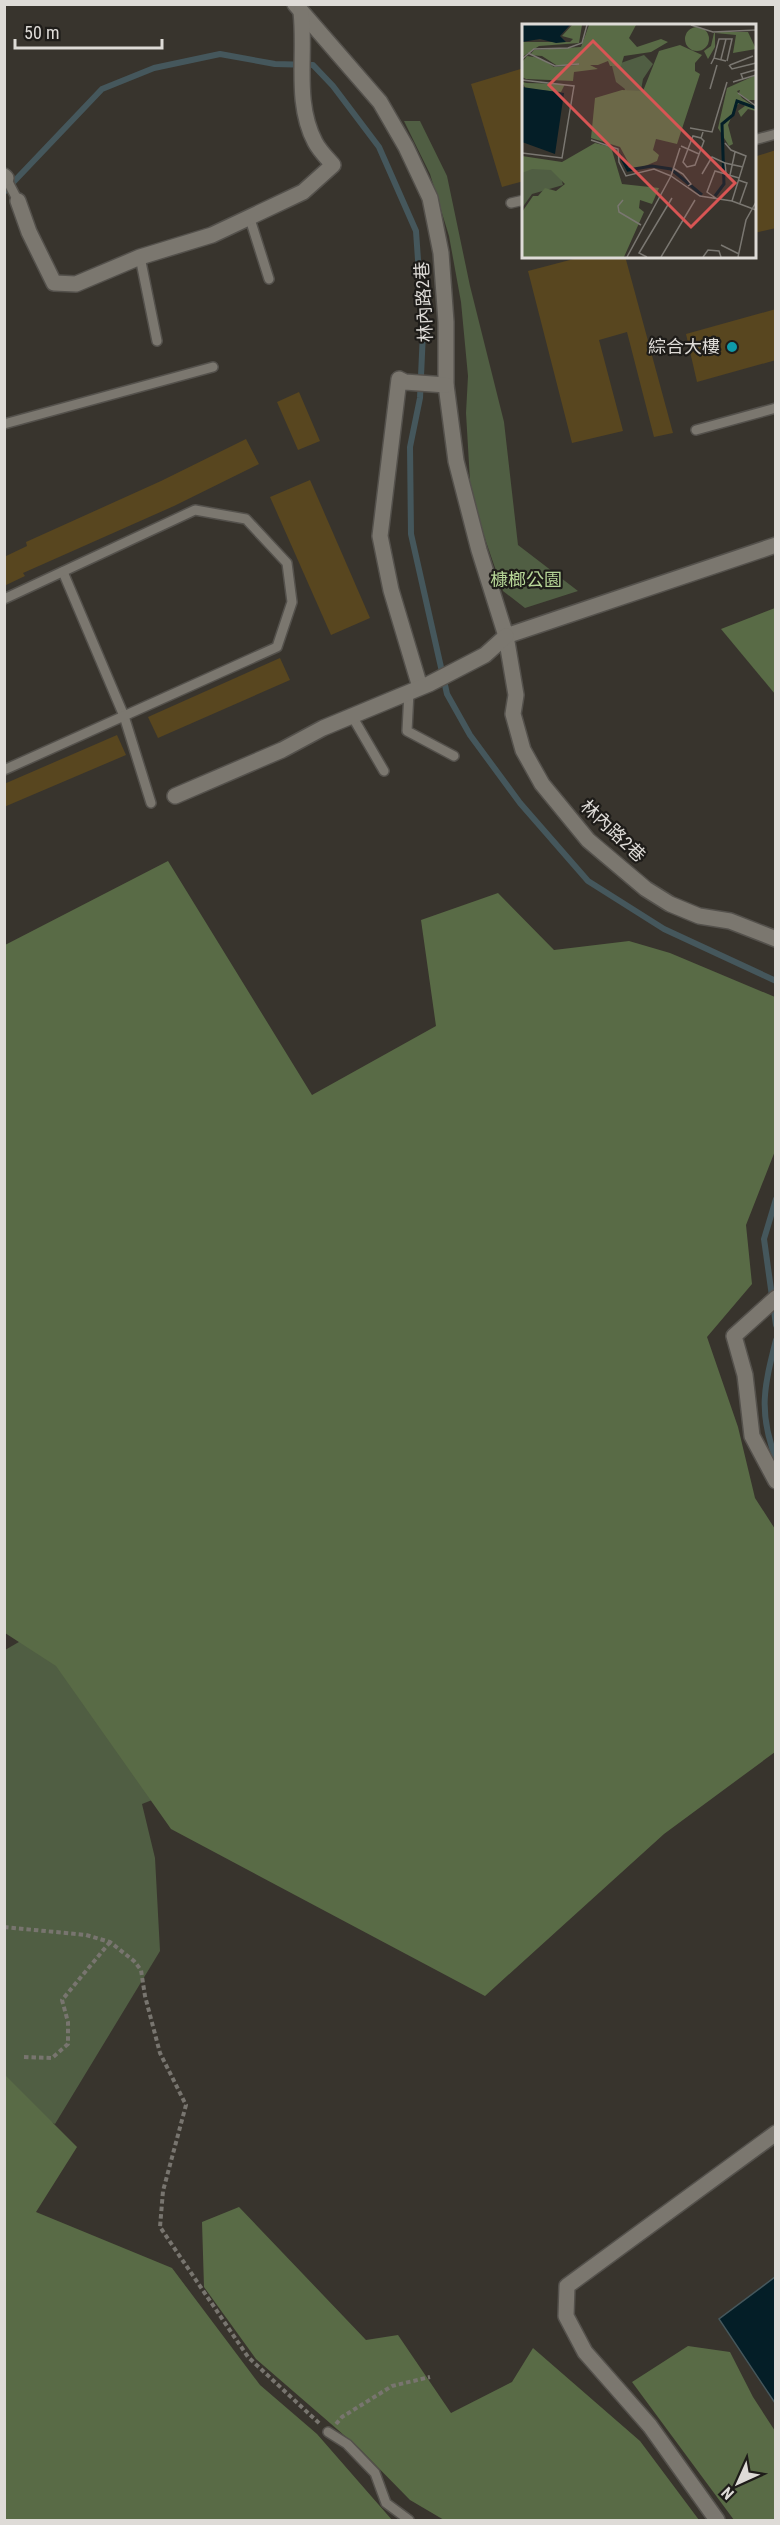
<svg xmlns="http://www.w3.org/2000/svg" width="780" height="2525" viewBox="0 0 780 2525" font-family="'Roboto Condensed','Noto Sans TC',sans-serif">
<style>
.green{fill:#505e43}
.forest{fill:#596b46}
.water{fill:#041e27;stroke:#45575c;stroke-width:1.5}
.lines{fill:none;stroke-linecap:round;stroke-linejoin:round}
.stream{stroke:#45575c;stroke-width:6}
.building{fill:#58461f}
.lane-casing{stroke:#54514c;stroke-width:12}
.street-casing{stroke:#54514c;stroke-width:18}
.path{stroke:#78756f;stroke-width:4;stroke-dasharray:4.5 3;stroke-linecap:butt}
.lane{stroke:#7b776f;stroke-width:9}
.street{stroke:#7b776f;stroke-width:15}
.culture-dot{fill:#0f9aa8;stroke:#1e1c19;stroke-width:2}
.labels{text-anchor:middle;stroke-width:4.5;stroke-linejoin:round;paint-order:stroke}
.street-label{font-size:18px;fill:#dedbd7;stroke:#1e1c19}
.poi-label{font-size:18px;fill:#dedbd7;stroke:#1e1c19;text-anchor:end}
.park-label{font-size:18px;fill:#b6d697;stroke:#1e1c19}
.inset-river{fill:none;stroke:#041e27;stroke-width:3}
.inset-road{fill:none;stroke:#7a7771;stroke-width:1.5}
.view{fill:#d85554;fill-opacity:0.15;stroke:#d85554;stroke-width:3}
.inset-edge{fill:none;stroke:#dedbd7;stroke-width:3}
</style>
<rect width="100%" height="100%" fill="#38342d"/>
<g class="green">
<path d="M 404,121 L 420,121 L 447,176 L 470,286 L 504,422 L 518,545 L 578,591 L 525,608 L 503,591 L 471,498 L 466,413 L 468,376 L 461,302 L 449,236 L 430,174 Z"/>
<path d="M 123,1582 L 210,1777 L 142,1804 L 155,1858 L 160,1951 L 55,2124 L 5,2101 L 5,1650 Z"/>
</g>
<g class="forest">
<path d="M 775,608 L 775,694 L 721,629 Z"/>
<path d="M 168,861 L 312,1095 L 436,1026 L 421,920 L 498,893 L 554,950 L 629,941 L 670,953 L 775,997 L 775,1151 L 746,1225 L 752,1284 L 707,1337 L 738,1427 L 755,1498 L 775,1529 L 775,1752 L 664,1834 L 485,1996 L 171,1829 L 56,1666 L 5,1633 L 5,945 Z"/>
<path d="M 5,2075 L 77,2147 L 36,2212 L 172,2268 L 260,2385 L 317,2434 L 392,2520 L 5,2520 Z"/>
<path d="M 239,2207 L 366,2340 L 398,2335 L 451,2413 L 512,2382 L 533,2348 L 640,2441 L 699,2520 L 444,2520 L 410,2500 L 360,2449 L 256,2359 L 204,2287 L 202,2222 Z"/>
<path d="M 688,2346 L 730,2352 L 753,2397 L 775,2431 L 775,2520 L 734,2520 L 632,2382 Z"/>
</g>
<path class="water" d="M 775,2277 L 775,2403 L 719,2319 Z"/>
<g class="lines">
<g class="stream">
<path d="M 4,192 L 102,89 L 154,68 L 220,54 L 275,64 L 313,65 L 333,86 L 379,147 L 416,231 L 423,332 L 420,398 L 410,447 L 411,534 L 447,694 L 470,735 L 520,803 L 588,881 L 664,929 L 776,981"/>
<path d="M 776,1199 L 764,1239 L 776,1325"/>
<path d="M 776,1340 C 764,1387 758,1412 776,1459"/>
</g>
</g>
<g class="building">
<path d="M 524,68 L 524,181 L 502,187 L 471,84 Z"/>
<path d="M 776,150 L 776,228 L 754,233 L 754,157 Z"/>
<path d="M 585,256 L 625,256 L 673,433 L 654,437 L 627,332 L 599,340 L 623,431 L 572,443 L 528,271 Z"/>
<path d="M 776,309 L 776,360 L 697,382 L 686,334 Z"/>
<path d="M 299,392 L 320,441 L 298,450 L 277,402 Z"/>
<path d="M 246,439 L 259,464 L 174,506 L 23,573 L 25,576 L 4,586 L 4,557 L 27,546 L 26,542 L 161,481 Z"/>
<path d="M 310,480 L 370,618 L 331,635 L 270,497 Z"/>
<path d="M 280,658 L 290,680 L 158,738 L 148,717 Z"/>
<path d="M 117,735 L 126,755 L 4,807 L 4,784 Z"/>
</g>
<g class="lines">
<defs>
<g id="lane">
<path d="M 754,140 L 776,134"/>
<path d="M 6,178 L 18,201"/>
<path d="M 511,203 L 524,200"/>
<path d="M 250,219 L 269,279"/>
<path d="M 140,257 L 157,341"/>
<path d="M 4,424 L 213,367"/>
<path d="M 696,430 L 776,408"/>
<path d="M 63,572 L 124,716 L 151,803"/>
<path d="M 4,599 L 195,510 L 246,519 L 287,563 L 292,602 L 277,647 L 4,770"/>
<path d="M 409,692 L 407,731 L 454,756"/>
<path d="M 352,716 L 384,771"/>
<path d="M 328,2432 L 347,2444 L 375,2473 L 386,2503 L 409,2520"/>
</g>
<g id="street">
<path d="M 295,4 L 380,102 L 406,147 L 430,198 L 441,253 L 446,322 L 446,385 L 456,461 L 479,550 L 506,636 L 776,545"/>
<path d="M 4,176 L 6,178"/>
<path d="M 18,201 L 29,232 L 54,283 L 76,284 L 140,257 L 212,235 L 303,192 L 333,165 C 327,158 319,150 315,142 C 294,102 306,55 301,12"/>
<path d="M 506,636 L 516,695 L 513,714 L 523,750 L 542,784 L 588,840 L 646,889 L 670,904 L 699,916 L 730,921 L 776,939"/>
<path d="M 420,687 L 391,590 L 380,536 L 399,379 L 405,382 L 446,385"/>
<path d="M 175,796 L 282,750 L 323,728 L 429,684 L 485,655 L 506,636"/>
<path d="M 776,1298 L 734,1336 L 745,1375 L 752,1436 L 776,1481"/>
<path d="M 717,2520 L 650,2426 L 585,2352 L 566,2316 L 567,2286 L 776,2133"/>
</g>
</defs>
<use href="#lane" class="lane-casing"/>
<use href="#street" class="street-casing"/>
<g class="path">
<path d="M 4,1927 L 86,1935 L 110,1942 L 134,1961 L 141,1970 L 145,1996 L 160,2053 L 186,2105 L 163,2191 L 160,2227 L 248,2357 L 320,2424"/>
<path d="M 24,2057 L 52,2058 L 68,2044 L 68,2022 L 62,2000 L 110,1942"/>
<path d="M 336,2424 L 342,2417 L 392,2386 L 430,2377"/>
</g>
<use href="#lane" class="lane"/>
<use href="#street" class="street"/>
</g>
<circle class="culture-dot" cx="732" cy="347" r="6"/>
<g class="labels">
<g class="street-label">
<text transform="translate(424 302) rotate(-93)" y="6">林內路2巷</text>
<text transform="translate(613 831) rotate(43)" y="6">林內路2巷</text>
</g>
<g class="poi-label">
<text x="720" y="353">綜合大樓</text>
</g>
<g class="park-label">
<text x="526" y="586">槺榔公園</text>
</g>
</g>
<g transform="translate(522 24)">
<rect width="234" height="234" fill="#38342d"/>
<path d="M 122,31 L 131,40 L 121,55 L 117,77 L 101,71 L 103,65 L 94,58 L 90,42 ZM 10,142 L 36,142 L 41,161 L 10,170 L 0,184 L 0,147 Z" fill="#505e43"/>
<path d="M 50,1 L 60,1 L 57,19 L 17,22 L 0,33 L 0,18 L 48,18 L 51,15 L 40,12 ZM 67,1 L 114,1 L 107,14 L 115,23 L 139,15 L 146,18 L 129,28 L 102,32 L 99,42 L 88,42 L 86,37 L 76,41 L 34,41 L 20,32 L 8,31 L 12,26 L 59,23 ZM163 15a12 12 0 1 1 24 0a12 12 0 1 1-24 0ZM 199,8 L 226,8 L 234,25 L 211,29 L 214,11 L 193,9 L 193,23 L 186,35 L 182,27 L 189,22 L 192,9 ZM 158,21 L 180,31 L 173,39 L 173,47 L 178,50 L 155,120 L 134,115 L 131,126 L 137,131 L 135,137 L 111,147 L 98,123 L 69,114 L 73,74 L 100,66 L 121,67 L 137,27 ZM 5,32 L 18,34 L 32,43 L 66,40 L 76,45 L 52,48 L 51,57 L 4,55 L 0,53 L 0,38 ZM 234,51 L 234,76 L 226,76 L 217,69 L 218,66 L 215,67 L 220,74 L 234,84 L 234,87 L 226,85 L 219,93 L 216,87 L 223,82 L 219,78 L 214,82 L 206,101 L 211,120 L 207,122 L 196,104 L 205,64 ZM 0,58 L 5,59 L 43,60 L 39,68 L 4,65 ZM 73,119 L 89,123 L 100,160 L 137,164 L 130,180 L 118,176 L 117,184 L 122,188 L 102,233 L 0,233 L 0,188 L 11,172 L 16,172 L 23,164 L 34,167 L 43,160 L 29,146 L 10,145 L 0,149 L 0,132 L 40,138 Z" fill="#596b46"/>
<path d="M 0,1 L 48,1 L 38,12 L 44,18 L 34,19 L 18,15 L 0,18 ZM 0,63 L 42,69 L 33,130 L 0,118 Z" fill="#041e27"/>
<path class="inset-river" d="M 98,131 L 106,146 L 130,142 L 149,145 L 180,171M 193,172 L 202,160 L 200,100 L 211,91 L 215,77 L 234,84"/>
<path class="inset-road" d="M 169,1 L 191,8 L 234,6M 6,29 L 33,42 L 57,40M 192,34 L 197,15 L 210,15 L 205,37M 0,35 L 12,25 L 46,24 L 60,19 L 65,1M 199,35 L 204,15M 189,40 L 192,34 L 204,37M 207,41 L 210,45 L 234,39M 208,41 L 231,32M 221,55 L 219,50 L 233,46M 0,56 L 52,62 L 40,134 L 0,129M 211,58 L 234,51M 188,65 L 195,41M 216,69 L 234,82M 168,104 L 190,108 L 205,58M 179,114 L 182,117 L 173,141 L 165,143 L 161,138 L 171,112 L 179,114 L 181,108M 69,116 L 96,125 L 97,138 L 104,152 L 132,145 L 149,152M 203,119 L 209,126 L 224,132 L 210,177M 159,122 L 177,130M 203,139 L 221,143M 151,144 L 161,150 L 169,160 L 166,162M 180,150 L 190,133 L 203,139 L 204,149M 208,151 L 213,128M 149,152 L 158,124M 216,156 L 225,159 L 218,179M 195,175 L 185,168 L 193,147 L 217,154M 101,176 L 96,182 L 97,188 L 119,201M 199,221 L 217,230M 105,233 L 149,152 L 178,172 L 210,177 L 234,186M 125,233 L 117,229 L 150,174M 139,233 L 173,176M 181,233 L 186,226 L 197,227 L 199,233M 216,233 L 224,196 L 234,178"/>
<path class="view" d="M 71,17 L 213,159 L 169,203 L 27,61 Z"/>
<rect width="234" height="234" class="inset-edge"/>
</g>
<rect width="780" height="2525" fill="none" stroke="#dedbd7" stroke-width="12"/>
<g transform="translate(738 2483) rotate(225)" stroke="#1e1c19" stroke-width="4.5" paint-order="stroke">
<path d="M0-4.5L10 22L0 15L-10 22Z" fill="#dedbd7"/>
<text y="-9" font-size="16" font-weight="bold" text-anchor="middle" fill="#dedbd7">N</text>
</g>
<path d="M15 39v9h147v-9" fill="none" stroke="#dedbd7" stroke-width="3"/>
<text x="24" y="39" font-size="18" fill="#dedbd7" stroke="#1e1c19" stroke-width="4.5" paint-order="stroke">50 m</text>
</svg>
